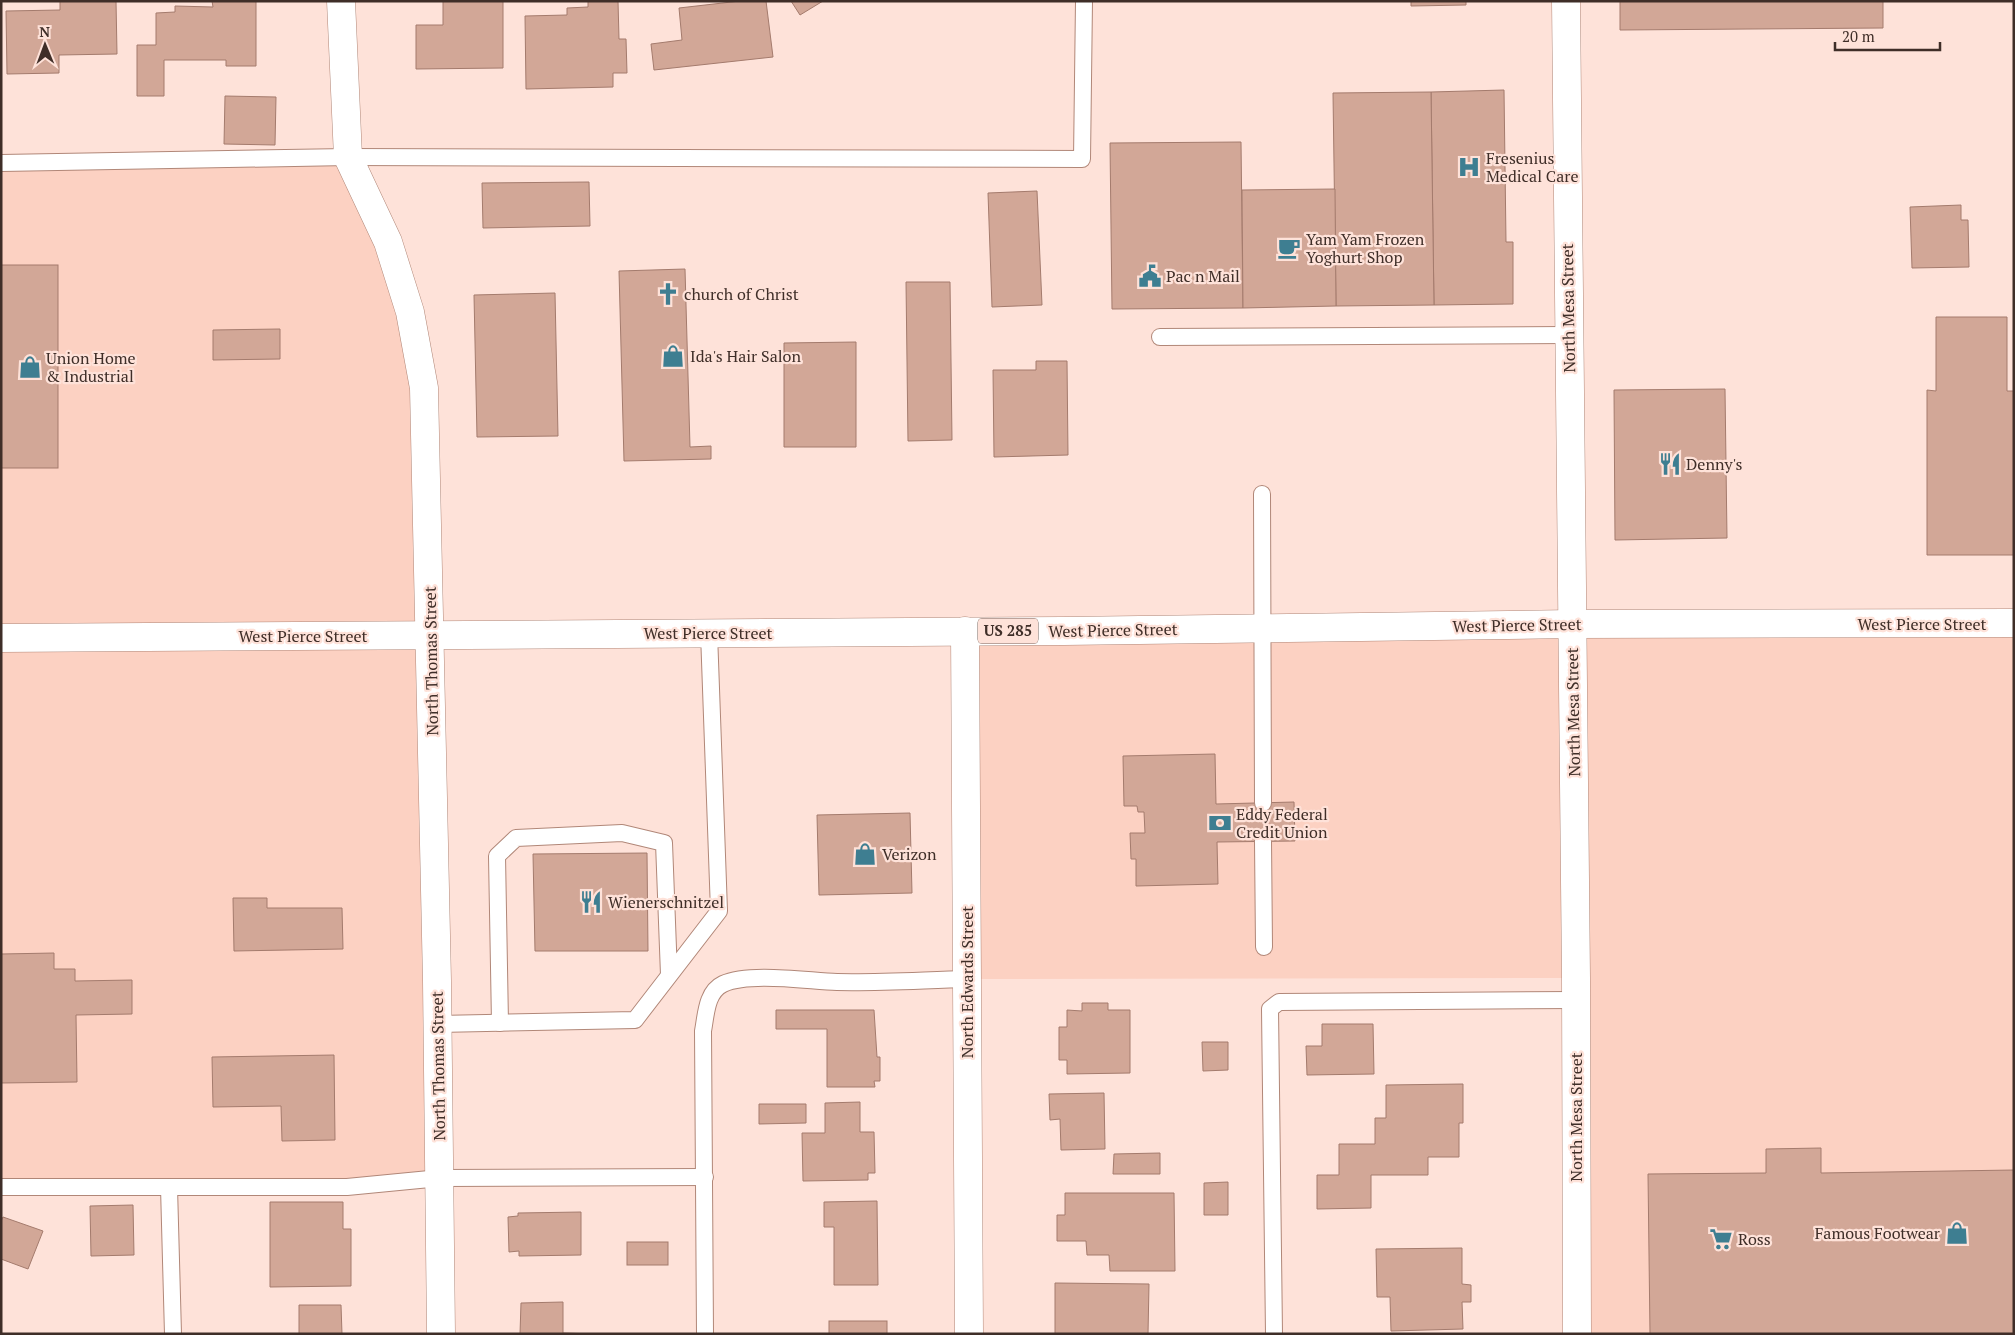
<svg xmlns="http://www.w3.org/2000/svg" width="2015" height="1335" viewBox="0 0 2015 1335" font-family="'PT Serif',serif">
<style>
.built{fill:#fcd1c2}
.building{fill:#d2a797;stroke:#a47b6d}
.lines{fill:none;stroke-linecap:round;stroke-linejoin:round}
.lane-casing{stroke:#b18778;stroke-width:18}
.street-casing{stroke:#b18778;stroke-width:29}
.secondary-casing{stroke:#b18778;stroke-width:29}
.highway-casing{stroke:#b18778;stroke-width:29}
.lane{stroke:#fff;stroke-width:16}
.street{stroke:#fff;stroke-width:28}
.secondary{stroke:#fff;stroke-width:28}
.highway{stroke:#fff;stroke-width:28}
.labels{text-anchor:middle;stroke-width:4.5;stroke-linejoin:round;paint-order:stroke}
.shield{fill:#fee2d9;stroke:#78645d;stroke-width:1}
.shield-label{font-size:15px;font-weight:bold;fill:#3f2e28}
.poi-label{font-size:16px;fill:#3f2e28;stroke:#fee2d9;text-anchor:start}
.street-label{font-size:16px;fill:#3f2e28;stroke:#fee2d9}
</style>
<rect width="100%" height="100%" fill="#fee2d9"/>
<g class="built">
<path d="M 348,157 L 410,312 L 440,1178 L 1,1187 L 1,163 Z"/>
<path d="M 2014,623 L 2014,1334 L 1577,1334 L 1575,978 L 967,979 L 965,631 Z"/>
</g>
<g class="building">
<path d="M 60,1 L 116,1 L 117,54 L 59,55 L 59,73 L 7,74 L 6,11 L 60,10 Z"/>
<path d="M 212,1 L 256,1 L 256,66 L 226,66 L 226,60 L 164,60 L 164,96 L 137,96 L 137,45 L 156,45 L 156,13 L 175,12 L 175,6 L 213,7 Z"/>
<path d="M 443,1 L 503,1 L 503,68 L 416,69 L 416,25 L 443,25 Z"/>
<path d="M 588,1 L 618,1 L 619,39 L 626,39 L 627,73 L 613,73 L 613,87 L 526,89 L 525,16 L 567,15 L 567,8 L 588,7 Z"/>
<path d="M 740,1 L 766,1 L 773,57 L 654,70 L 651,44 L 682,40 L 679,8 Z"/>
<path d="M 791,1 L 823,1 L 800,15 Z"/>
<path d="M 1411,1 L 1466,1 L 1466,5 L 1411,6 Z"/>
<path d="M 1620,1 L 1883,1 L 1883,28 L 1620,30 Z"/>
<path d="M 1504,90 L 1506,242 L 1513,242 L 1513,304 L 1434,305 L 1431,92 Z"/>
<path d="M 1431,92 L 1434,305 L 1336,306 L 1333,93 Z"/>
<path d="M 225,96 L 276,97 L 275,145 L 224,144 Z"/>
<path d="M 1241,142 L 1243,308 L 1112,309 L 1110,143 Z"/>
<path d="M 589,182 L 590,226 L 483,228 L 482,183 Z"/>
<path d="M 1335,189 L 1336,306 L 1243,308 L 1242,190 Z"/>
<path d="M 1037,191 L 1042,305 L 992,307 L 988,193 Z"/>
<path d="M 1961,205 L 1961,220 L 1968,220 L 1969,267 L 1912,268 L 1910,207 Z"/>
<rect x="1" y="265" width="57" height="203"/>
<path d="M 685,269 L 690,447 L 711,446 L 711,459 L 624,461 L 619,271 Z"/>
<path d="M 906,282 L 950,282 L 952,440 L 908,441 Z"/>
<path d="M 555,293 L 558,436 L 477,437 L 474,295 Z"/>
<path d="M 1936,317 L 2007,317 L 2007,391 L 2014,391 L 2014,555 L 1927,555 L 1927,390 L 1936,391 Z"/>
<path d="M 280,329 L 280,359 L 213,360 L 213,330 Z"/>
<path d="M 856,342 L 856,447 L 784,447 L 784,343 Z"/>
<path d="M 1036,361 L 1067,361 L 1068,455 L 994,457 L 993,370 L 1036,370 Z"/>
<path d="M 1725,389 L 1727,538 L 1615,540 L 1614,390 Z"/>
<path d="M 1215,754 L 1216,804 L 1294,802 L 1295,841 L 1217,842 L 1218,884 L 1136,886 L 1136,859 L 1131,859 L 1130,833 L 1145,833 L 1144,812 L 1138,812 L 1137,806 L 1124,806 L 1123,756 Z"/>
<path d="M 910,813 L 912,893 L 819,895 L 817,815 Z"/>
<path d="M 647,853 L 648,951 L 535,951 L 533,854 Z"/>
<path d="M 233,898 L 267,898 L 267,908 L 342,908 L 343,949 L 234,951 Z"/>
<path d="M 54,953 L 54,969 L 75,969 L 75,981 L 132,980 L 132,1014 L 76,1015 L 77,1082 L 1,1083 L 1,954 Z"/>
<path d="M 1082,1003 L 1108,1003 L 1108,1010 L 1130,1010 L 1130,1073 L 1067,1074 L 1067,1060 L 1059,1060 L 1059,1027 L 1067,1027 L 1067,1010 L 1082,1011 Z"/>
<path d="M 776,1010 L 874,1010 L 877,1057 L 880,1057 L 880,1081 L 874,1081 L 875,1087 L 827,1087 L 827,1029 L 776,1029 Z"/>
<path d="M 1322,1024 L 1373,1024 L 1374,1074 L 1307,1075 L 1306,1046 L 1322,1046 Z"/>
<path d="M 1202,1042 L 1228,1042 L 1228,1070 L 1203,1071 Z"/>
<path d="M 334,1055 L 335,1140 L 282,1141 L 281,1106 L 213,1107 L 212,1057 Z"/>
<path d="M 1463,1084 L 1463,1123 L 1459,1123 L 1459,1157 L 1428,1157 L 1428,1175 L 1371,1175 L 1371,1208 L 1317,1209 L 1317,1175 L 1339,1175 L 1339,1144 L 1375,1144 L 1375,1118 L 1386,1118 L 1386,1085 Z"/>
<path d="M 1104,1093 L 1105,1149 L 1061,1150 L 1060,1119 L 1050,1120 L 1049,1094 Z"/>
<path d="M 860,1102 L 860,1132 L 874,1132 L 875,1173 L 868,1173 L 868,1180 L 803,1181 L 802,1133 L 825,1133 L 825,1103 Z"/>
<path d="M 759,1104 L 806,1104 L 806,1123 L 759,1124 Z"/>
<path d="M 1821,1148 L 1821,1173 L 2014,1170 L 2014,1334 L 1650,1334 L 1648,1174 L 1766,1173 L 1766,1149 Z"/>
<path d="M 1160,1153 L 1160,1174 L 1113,1174 L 1114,1154 Z"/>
<path d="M 1228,1182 L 1228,1215 L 1204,1215 L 1204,1183 Z"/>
<path d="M 1065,1193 L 1174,1193 L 1175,1271 L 1110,1271 L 1109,1255 L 1087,1255 L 1086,1241 L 1057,1241 L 1057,1215 L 1065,1215 Z"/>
<path d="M 877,1201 L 878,1285 L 834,1285 L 834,1227 L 824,1227 L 824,1202 Z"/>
<path d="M 270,1202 L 343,1202 L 343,1229 L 351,1229 L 351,1286 L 270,1287 Z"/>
<path d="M 133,1205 L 134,1255 L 91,1256 L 90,1206 Z"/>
<path d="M 581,1212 L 581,1255 L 519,1256 L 519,1251 L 509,1252 L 508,1217 L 518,1216 L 518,1213 Z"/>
<path d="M 3,1217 L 43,1231 L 28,1269 L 1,1259 L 1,1221 Z"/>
<rect x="627" y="1242" width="41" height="23"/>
<path d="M 1462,1248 L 1462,1284 L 1471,1285 L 1471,1302 L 1462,1302 L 1463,1329 L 1391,1331 L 1390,1297 L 1377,1297 L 1376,1249 Z"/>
<path d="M 1055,1283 L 1149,1284 L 1148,1334 L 1055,1334 Z"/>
<path d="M 563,1302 L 563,1333 L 595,1334 L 520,1334 L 521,1303 Z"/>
<path d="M 299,1305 L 341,1305 L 342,1334 L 299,1334 Z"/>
<rect x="829" y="1321" width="58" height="13"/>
</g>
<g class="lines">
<defs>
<g id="lane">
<path d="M 1,163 L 348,157 L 1082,159 L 1084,1"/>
<path d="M 1160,337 L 1568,335"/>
<path d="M 1262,494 L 1263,803"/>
<path d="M 1263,841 L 1264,947"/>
<path d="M 500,1023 L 497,856 L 516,838 L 622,833 L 664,843 L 669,975"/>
<path d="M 438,1024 L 635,1020 L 719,911 L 709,633"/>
<path d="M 1,1187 L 347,1187 L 440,1178 L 705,1177"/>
<path d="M 169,1187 L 173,1334"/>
<path d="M 705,1334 L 703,1031 C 706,1016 706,992 723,984 C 750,972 807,981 837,982 C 880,983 924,980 967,979"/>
<path d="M 1274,1334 L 1270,1009 L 1279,1002 L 1576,1000"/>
</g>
<g id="street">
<path d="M 341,1 L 348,157 L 388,242 L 410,312 L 424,388 L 437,981 L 441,1334"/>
<path d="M 965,631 L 969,1334"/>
</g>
<path id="secondary" d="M 1566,1 L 1576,978 L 1577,1334"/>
<path id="highway" d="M 1,638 L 1064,631 L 1572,624 L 2014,623"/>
</defs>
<use href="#lane" class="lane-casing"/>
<use href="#street" class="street-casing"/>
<use href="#secondary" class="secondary-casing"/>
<use href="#highway" class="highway-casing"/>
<use href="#lane" class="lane"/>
<use href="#street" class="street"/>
<use href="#secondary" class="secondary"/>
<use href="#highway" class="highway"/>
</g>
<defs>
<symbol id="hospital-bare" viewBox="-9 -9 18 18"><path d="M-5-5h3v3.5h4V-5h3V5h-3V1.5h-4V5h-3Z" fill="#3e7e91" stroke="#fee2d9" stroke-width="2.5" paint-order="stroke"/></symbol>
<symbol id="cafe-bare" viewBox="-9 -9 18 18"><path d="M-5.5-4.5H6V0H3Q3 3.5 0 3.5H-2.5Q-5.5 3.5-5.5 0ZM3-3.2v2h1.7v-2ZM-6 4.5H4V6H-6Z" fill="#3e7e91" stroke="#fee2d9" stroke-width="2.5" paint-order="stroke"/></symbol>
<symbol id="civic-bare" viewBox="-9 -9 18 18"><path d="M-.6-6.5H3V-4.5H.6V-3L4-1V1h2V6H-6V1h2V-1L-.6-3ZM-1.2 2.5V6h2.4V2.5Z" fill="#3e7e91" stroke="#fee2d9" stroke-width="2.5" paint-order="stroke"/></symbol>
<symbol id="church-bare" viewBox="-9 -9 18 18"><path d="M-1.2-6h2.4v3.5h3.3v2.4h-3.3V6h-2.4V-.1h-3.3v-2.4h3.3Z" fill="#3e7e91" stroke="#fee2d9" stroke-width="2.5" paint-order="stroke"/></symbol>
<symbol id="shop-bare" viewBox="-9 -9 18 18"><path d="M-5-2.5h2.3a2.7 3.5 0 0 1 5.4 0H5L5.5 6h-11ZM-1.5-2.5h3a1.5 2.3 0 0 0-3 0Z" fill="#3e7e91" stroke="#fee2d9" stroke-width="2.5" paint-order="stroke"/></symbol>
<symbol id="restaurant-bare" viewBox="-9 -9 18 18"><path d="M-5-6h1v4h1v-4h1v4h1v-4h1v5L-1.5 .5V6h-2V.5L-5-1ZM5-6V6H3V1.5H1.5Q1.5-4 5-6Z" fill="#3e7e91" stroke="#fee2d9" stroke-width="2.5" paint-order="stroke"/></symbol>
<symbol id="bank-bare" viewBox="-9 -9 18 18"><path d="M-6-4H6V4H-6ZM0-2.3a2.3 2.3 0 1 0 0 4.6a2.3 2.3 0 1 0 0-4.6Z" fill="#3e7e91" stroke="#fee2d9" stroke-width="2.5" paint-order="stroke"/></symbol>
<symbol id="supermarket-bare" viewBox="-9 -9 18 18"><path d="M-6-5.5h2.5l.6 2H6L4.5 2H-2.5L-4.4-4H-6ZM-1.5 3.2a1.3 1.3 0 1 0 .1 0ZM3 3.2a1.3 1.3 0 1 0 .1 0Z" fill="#3e7e91" stroke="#fee2d9" stroke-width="2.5" paint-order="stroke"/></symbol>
</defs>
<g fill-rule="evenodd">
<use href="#hospital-bare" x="1453" y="151" width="32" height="32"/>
<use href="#cafe-bare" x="1273" y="232" width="32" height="32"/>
<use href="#civic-bare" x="1134" y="260" width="32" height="32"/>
<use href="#church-bare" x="652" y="278" width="32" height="32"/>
<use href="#shop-bare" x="657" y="340" width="32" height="32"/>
<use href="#shop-bare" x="14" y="351" width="32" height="32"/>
<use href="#restaurant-bare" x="1654" y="448" width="32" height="32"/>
<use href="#bank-bare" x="1204" y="807" width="32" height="32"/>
<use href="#shop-bare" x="849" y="838" width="32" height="32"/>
<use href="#restaurant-bare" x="575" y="886" width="32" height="32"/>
<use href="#shop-bare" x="1941" y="1217" width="32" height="32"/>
<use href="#supermarket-bare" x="1705" y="1223" width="32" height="32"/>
</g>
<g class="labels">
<rect class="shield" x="978" y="618.5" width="60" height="25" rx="4"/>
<g class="shield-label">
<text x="1008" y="636">US 285</text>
</g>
<g class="poi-label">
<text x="1486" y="164">Fresenius<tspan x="1486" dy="18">Medical Care</tspan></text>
<text x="1306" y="245">Yam Yam Frozen<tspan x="1306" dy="18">Yoghurt Shop</tspan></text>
<text x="1166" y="282">Pac n Mail</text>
<text x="684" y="300">church of Christ</text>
<text x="690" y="362">Ida's Hair Salon</text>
<text x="46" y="364">Union Home<tspan x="46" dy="18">&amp; Industrial</tspan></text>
<text x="1686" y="470">Denny's</text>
<text x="1236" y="820">Eddy Federal<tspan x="1236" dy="18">Credit Union</tspan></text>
<text x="882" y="860">Verizon</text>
<text x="608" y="908">Wienerschnitzel</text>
<text x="1940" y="1239" text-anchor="end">Famous Footwear</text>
<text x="1738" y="1245">Ross</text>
</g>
<g class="street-label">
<text transform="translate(1568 308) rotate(-91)" y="6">North Mesa Street</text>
<text x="1922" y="630">West Pierce Street</text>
<text transform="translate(1517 625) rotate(-1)" y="6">West Pierce Street</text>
<text transform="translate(1113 630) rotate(-1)" y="6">West Pierce Street</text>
<text x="708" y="639">West Pierce Street</text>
<text x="303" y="642">West Pierce Street</text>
<text transform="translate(431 661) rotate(-91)" y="6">North Thomas Street</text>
<text transform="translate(1573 712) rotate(-91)" y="6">North Mesa Street</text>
<text transform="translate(967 982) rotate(-90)" y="6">North Edwards Street</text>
<text transform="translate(438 1066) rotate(-91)" y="6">North Thomas Street</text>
<text transform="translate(1576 1117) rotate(-90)" y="6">North Mesa Street</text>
</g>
</g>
<rect width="2015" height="1335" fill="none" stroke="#3f2e28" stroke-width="5"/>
<g transform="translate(45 45) rotate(359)" stroke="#fee2d9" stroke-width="4" paint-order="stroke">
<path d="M0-4L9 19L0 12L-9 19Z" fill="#3f2e28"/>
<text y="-8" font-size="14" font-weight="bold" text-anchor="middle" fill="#3f2e28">N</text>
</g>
<path d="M1835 42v8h105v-8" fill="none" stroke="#3f2e28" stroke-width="2.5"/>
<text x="1842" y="42" font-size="15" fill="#3f2e28" stroke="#fee2d9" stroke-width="4" paint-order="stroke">20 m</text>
</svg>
